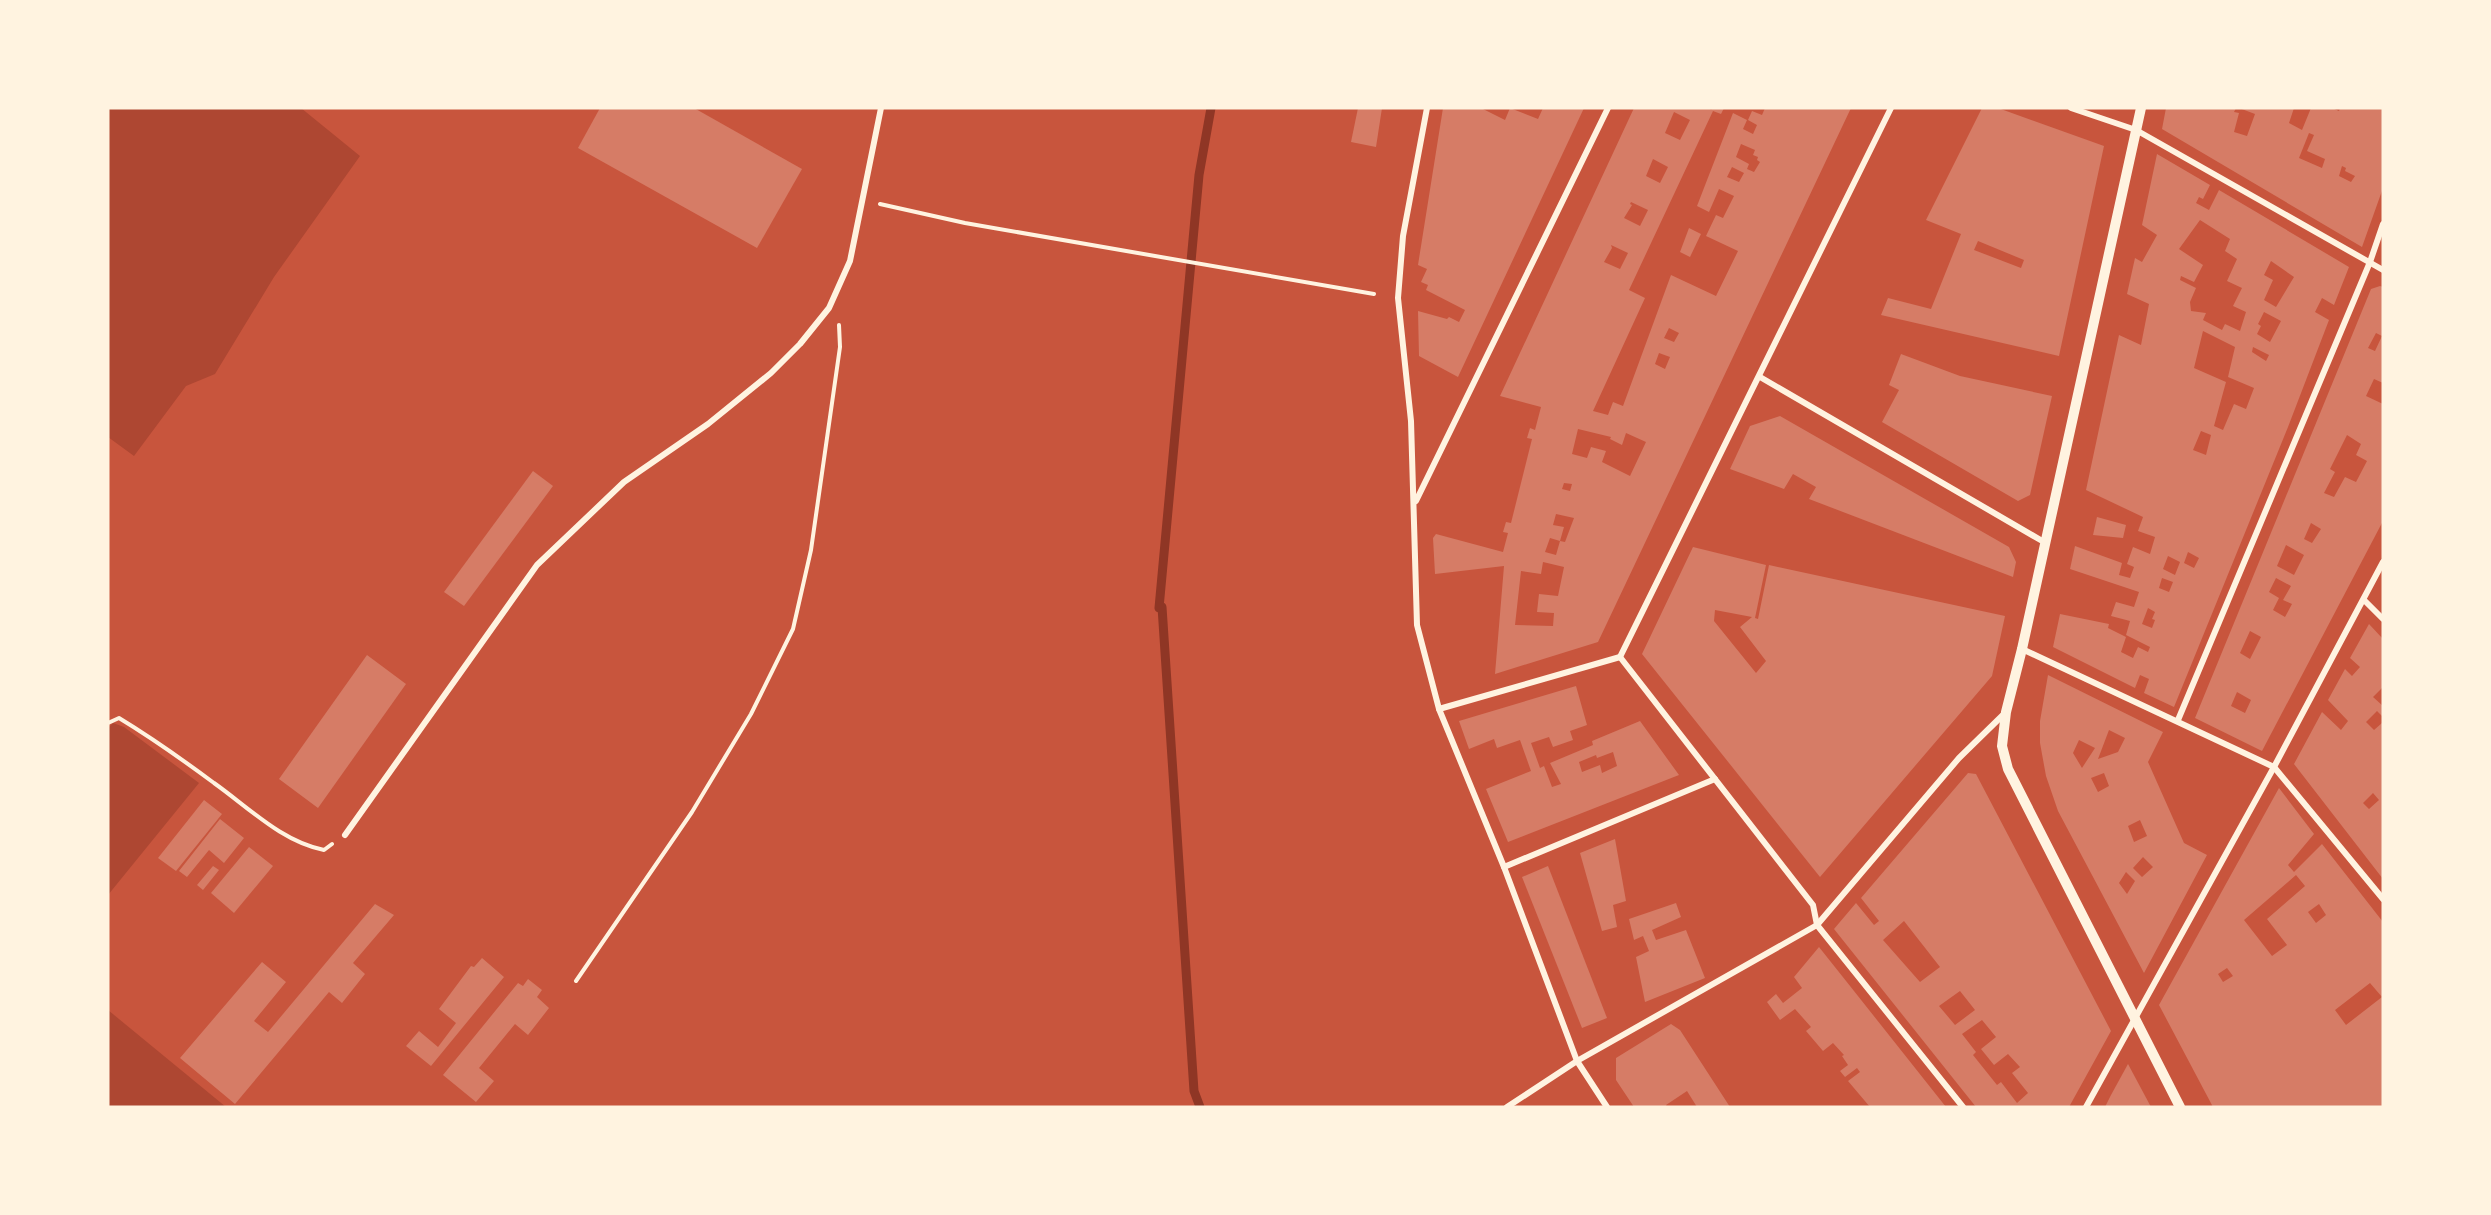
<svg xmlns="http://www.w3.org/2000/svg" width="2491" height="1215" viewBox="0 0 2491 1215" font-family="'Exo 2',sans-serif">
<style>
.green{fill:#ae4732}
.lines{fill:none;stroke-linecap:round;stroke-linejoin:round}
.stream{stroke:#8f3625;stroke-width:9}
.building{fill:#d67c66;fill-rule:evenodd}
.path{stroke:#fff3e0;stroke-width:4}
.minor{stroke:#fff3e0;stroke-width:6}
.tertiary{stroke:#fff3e0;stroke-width:10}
</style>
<rect width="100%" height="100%" fill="#c8553d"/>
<g class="green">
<path d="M 108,108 L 301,108 L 360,156 L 274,277 L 215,374 L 186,386 L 134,456 L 108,437 Z"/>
<path d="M 113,723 L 124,727 L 199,783 L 108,895 L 108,728 Z"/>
<path d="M 108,1010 L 226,1107 L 108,1107 Z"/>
</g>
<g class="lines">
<path class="stream" d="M 1200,1107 L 1194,1091 L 1162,607 L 1159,608 L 1199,175 L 1211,108"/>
</g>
<g class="building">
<path d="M 600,108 L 694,108 L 802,169 L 757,248 L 578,148 Z"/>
<path d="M 1358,108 L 1382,108 L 1376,147 L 1351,142 Z"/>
<path d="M 1443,108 L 1481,108 L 1505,120 L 1510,108 L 1538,119 L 1543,108 L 1584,108 L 1458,377 L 1419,356 L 1418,311 L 1447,319 L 1449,317 L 1459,322 L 1465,310 L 1426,290 L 1428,285 L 1421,282 L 1427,269 L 1418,265 Z"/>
<path d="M 1634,108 L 1710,108 L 1711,110 L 1712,108 L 1724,108 L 1721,114 L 1713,111 L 1629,290 L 1645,298 L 1593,411 L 1608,415 L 1613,402 L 1623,406 L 1671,275 L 1716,296 L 1738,251 L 1706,236 L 1716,215 L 1723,218 L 1734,196 L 1719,189 L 1709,212 L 1697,206 L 1733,113 L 1747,120 L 1743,129 L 1753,134 L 1757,125 L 1748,120 L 1752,111 L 1762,115 L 1765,108 L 1851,108 L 1598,642 L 1495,674 L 1504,566 L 1435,574 L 1433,538 L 1436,534 L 1503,552 L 1508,533 L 1503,532 L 1506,522 L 1511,523 L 1532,439 L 1527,438 L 1530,428 L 1535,430 L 1541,407 L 1500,396 ZM 1674,112 L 1690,120 L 1680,140 L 1665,133 ZM 1741,144 L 1755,150 L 1753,155 L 1758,157 L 1757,160 L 1760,162 L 1754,172 L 1747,169 L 1749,164 L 1736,157 ZM 1653,159 L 1668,167 L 1660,183 L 1646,176 ZM 1732,167 L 1744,173 L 1739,182 L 1727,177 ZM 1631,202 L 1648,210 L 1640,226 L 1624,218 L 1632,205 L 1630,204 ZM 1611,245 L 1628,253 L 1620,269 L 1604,262 L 1612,248 ZM 1669,328 L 1679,333 L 1674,342 L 1664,338 ZM 1659,353 L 1670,357 L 1665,369 L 1655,364 ZM 1578,429 L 1611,437 L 1610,439 L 1622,445 L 1626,433 L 1646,442 L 1630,476 L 1602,462 L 1606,451 L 1591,447 L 1587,458 L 1572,454 ZM 1564,483 L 1572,484 L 1570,491 L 1562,489 ZM 1556,514 L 1574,518 L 1565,542 L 1560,541 L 1556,555 L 1545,552 L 1550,538 L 1560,541 L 1564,527 L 1553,525 ZM 1543,562 L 1564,567 L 1558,596 L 1539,594 L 1537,612 L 1554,613 L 1553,626 L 1515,625 L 1521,571 L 1541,574 Z"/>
<path d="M 1982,108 L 1998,108 L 2104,146 L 2059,356 L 1881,315 L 1888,298 L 1931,309 L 1961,234 L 1926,220 ZM 1978,241 L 2024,260 L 2021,268 L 1974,250 Z"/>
<path d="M 2166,108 L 2236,108 L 2234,112 L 2239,113 L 2234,132 L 2247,136 L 2255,114 L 2239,108 L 2294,108 L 2289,123 L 2302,130 L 2311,108 L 2332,108 L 2339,111 L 2340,108 L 2383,108 L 2383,188 L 2362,247 L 2162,129 ZM 2309,133 L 2314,135 L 2307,151 L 2325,159 L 2322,168 L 2299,158 ZM 2342,166 L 2346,168 L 2345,171 L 2355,176 L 2351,182 L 2339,176 Z"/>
<path d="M 2157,154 L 2210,185 L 2203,199 L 2199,197 L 2196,203 L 2209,210 L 2219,190 L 2349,267 L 2334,305 L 2322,298 L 2315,312 L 2329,320 L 2288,427 L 2174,707 L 2144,693 L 2149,679 L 2140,675 L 2135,688 L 2053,647 L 2060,614 L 2109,624 L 2108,628 L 2126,637 L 2121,652 L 2133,658 L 2138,647 L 2148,652 L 2150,647 L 2126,635 L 2130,621 L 2111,616 L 2116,602 L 2134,607 L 2139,592 L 2070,569 L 2075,546 L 2122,563 L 2119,575 L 2130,578 L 2134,567 L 2127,564 L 2133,547 L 2150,554 L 2155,537 L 2138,531 L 2143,517 L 2086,490 L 2119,335 L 2141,345 L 2149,304 L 2127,294 L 2135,258 L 2142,262 L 2157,235 L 2142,225 ZM 2200,220 L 2230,239 L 2225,251 L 2237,259 L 2227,281 L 2242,288 L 2233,306 L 2246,312 L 2240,331 L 2225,324 L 2222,330 L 2203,320 L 2206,313 L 2191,311 L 2190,302 L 2196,288 L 2180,280 L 2181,276 L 2194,282 L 2203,265 L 2179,249 ZM 2271,261 L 2294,277 L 2276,307 L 2264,300 L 2273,280 L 2264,275 ZM 2264,312 L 2281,321 L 2270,342 L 2257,334 L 2261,326 L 2258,324 ZM 2203,331 L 2235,347 L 2228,377 L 2254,388 L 2246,409 L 2234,404 L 2223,430 L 2214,426 L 2226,382 L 2194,368 ZM 2253,347 L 2269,355 L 2266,361 L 2252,352 ZM 2201,431 L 2211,435 L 2206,455 L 2193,450 ZM 2188,552 L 2199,558 L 2194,568 L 2184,563 ZM 2168,556 L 2180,562 L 2175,575 L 2163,569 ZM 2162,578 L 2173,582 L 2169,592 L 2159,588 ZM 2148,608 L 2155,612 L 2152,619 L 2155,620 L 2152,628 L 2142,624 Z"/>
<path d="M 1689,228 L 1701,234 L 1690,257 L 1680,252 Z"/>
<path d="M 2380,286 L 2383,287 L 2383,383 L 2374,379 L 2366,396 L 2383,404 L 2383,521 L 2262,751 L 2195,718 L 2371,289 ZM 2376,333 L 2382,336 L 2375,351 L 2368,348 ZM 2347,435 L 2361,444 L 2356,455 L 2367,461 L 2356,482 L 2345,477 L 2334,497 L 2324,493 L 2335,472 L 2330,469 ZM 2311,523 L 2321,529 L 2312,543 L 2304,539 ZM 2286,545 L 2304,555 L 2294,575 L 2277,566 ZM 2276,578 L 2291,586 L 2283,600 L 2292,604 L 2285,617 L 2273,610 L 2279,598 L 2269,592 ZM 2250,631 L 2261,637 L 2250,659 L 2240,653 ZM 2237,692 L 2251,700 L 2245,713 L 2231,706 Z"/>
<path d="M 1901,354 L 1960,376 L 2052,396 L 2030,495 L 2018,501 L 1882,422 L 1899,390 L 1889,385 Z"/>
<path d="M 1780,416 L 2009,547 L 2016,562 L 2013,577 L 1809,499 L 1816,487 L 1793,474 L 1784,489 L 1730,469 L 1750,426 Z"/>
<path d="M 533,471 L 553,486 L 464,606 L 444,592 Z"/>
<path d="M 2097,517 L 2126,525 L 2123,538 L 2093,535 Z"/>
<path d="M 1693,547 L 1766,565 L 1755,618 L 1758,619 L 1769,565 L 2005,616 L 1992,676 L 1820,877 L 1642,654 ZM 1715,610 L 1752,617 L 1740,627 L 1766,661 L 1756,673 L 1714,621 Z"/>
<path d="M 2369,624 L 2383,639 L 2383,689 L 2382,688 L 2373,697 L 2383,706 L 2383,717 L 2377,711 L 2366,722 L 2374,730 L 2382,723 L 2383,724 L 2383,879 L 2294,764 L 2322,712 L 2341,730 L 2348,721 L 2328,700 L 2345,669 L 2352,676 L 2360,667 L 2350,658 ZM 2373,793 L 2379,800 L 2369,809 L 2363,803 Z"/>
<path d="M 367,655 L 406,684 L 318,808 L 279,779 Z"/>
<path d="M 2048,675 L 2163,732 L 2148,762 L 2184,843 L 2207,855 L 2144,973 L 2058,811 L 2046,776 L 2040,743 L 2040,721 ZM 2109,730 L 2125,738 L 2118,752 L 2098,759 ZM 2079,740 L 2095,748 L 2082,768 L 2073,753 ZM 2104,773 L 2109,786 L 2098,792 L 2091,778 ZM 2140,820 L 2147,836 L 2134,842 L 2128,826 ZM 2143,857 L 2153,867 L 2142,877 L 2133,868 ZM 2126,872 L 2135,881 L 2127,894 L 2119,883 Z"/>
<path d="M 1576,686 L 1587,725 L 1570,731 L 1573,740 L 1553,747 L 1549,737 L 1531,743 L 1540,768 L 1544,766 L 1552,787 L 1561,784 L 1550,763 L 1593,745 L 1592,741 L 1640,721 L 1679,775 L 1508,842 L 1486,789 L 1531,771 L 1520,740 L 1497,748 L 1494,739 L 1469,749 L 1459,721 ZM 1613,752 L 1617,766 L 1602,773 L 1600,765 L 1582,772 L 1579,762 L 1596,755 L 1597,758 Z"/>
<path d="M 1968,773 L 1976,774 L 2111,1031 L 2069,1107 L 1976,1107 L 1834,929 L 1856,903 L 1874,925 L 1879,921 L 1861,898 ZM 1904,921 L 1940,967 L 1920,982 L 1883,940 ZM 1960,991 L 1975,1010 L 1955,1025 L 1939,1006 ZM 1982,1020 L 1996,1037 L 1981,1049 L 1994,1065 L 2008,1054 L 2020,1067 L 2012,1073 L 2028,1093 L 2017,1103 L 2001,1082 L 1997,1085 L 1973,1055 L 1976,1052 L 1962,1034 Z"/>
<path d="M 2279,788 L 2314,834 L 2288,865 L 2294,872 L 2322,844 L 2383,922 L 2383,1107 L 2213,1107 L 2159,1005 ZM 2296,875 L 2305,886 L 2267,919 L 2287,945 L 2272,956 L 2244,920 ZM 2319,904 L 2326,915 L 2316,923 L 2308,912 ZM 2227,968 L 2233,976 L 2223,982 L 2218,974 ZM 2370,983 L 2382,997 L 2346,1025 L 2335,1010 Z"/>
<path d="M 204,800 L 222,814 L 176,871 L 158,858 Z"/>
<path d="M 220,819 L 244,838 L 224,863 L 209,850 L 187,877 L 179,871 Z"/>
<path d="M 1615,839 L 1626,901 L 1613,905 L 1617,927 L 1602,931 L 1580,853 Z"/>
<path d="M 249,847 L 273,866 L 234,913 L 211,893 Z"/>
<path d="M 213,866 L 219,870 L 203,890 L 197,885 Z"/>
<path d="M 1548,866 L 1607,1018 L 1582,1028 L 1522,877 Z"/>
<path d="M 1676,903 L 1681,917 L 1652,930 L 1656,940 L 1686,930 L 1705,978 L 1645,1002 L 1636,957 L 1649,951 L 1643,936 L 1634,940 L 1629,919 Z"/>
<path d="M 375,904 L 394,915 L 353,963 L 365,974 L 342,1003 L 329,992 L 235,1104 L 180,1058 L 262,962 L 286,982 L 254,1021 L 268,1032 Z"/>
<path d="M 1819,947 L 1854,991 L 1946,1107 L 1870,1107 L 1848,1081 L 1860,1072 L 1857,1068 L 1845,1077 L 1840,1071 L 1848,1065 L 1842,1056 L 1844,1055 L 1833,1043 L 1823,1051 L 1806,1031 L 1811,1027 L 1795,1009 L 1780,1020 L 1767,1002 L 1776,994 L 1783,1003 L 1802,988 L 1794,977 Z"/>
<path d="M 482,958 L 504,977 L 431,1066 L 406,1046 L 419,1031 L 438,1047 L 456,1023 L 439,1009 L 471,966 L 474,967 Z"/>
<path d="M 528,979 L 542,990 L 537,997 L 549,1008 L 528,1035 L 515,1024 L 479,1068 L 494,1081 L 476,1102 L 443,1075 L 518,983 L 523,986 Z"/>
<path d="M 1671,1024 L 1680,1030 L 1730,1107 L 1697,1107 L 1687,1091 L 1666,1105 L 1667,1107 L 1634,1107 L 1616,1080 L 1616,1058 Z"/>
<path d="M 2128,1064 L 2151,1107 L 2105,1107 L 2111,1095 Z"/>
</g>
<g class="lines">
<g class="path">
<path d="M 880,204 L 965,223 L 1374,294"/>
<path d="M 108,723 L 119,718 C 152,738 183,760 214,783 C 248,807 282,842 324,850 L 332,844"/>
<path d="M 576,981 L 692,812 L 751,714 L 793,629 L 811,550 L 840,347 L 839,325"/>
</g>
<g class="minor">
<path d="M 1427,108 L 1403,236 L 1398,298 L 1411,421 L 1417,625 L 1439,709 L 1504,867 L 1577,1061 L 1607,1107"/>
<path d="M 2071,108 L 2136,130 L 2383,270"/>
<path d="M 1760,377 L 2044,542"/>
<path d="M 1416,501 L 1608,108"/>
<path d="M 2364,600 L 2383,619"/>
<path d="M 2022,649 L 2274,767 L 2383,899"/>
<path d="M 1620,657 L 1891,108"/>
<path d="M 1620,657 L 1813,905 L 1817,925 L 1963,1107"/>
<path d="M 1439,709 L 1620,657"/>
<path d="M 2178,720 L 2370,262 L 2383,224"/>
<path d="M 345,835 L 537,565 L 624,482 L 708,424 L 771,373 L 800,344 L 829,308 L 850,261 L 881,108"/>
<path d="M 1504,867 L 1715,779"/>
<path d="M 1507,1107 L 1577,1061 L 1817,925 L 1959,758 L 2005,713"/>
<path d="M 2086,1107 L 2274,767 L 2383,562"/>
</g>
<path class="tertiary" d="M 2141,108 L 2022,649 L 2006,712 L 2002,746 L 2008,769 L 2180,1107"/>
</g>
<rect width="2491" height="1215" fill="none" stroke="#fff3e0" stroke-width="219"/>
</svg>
